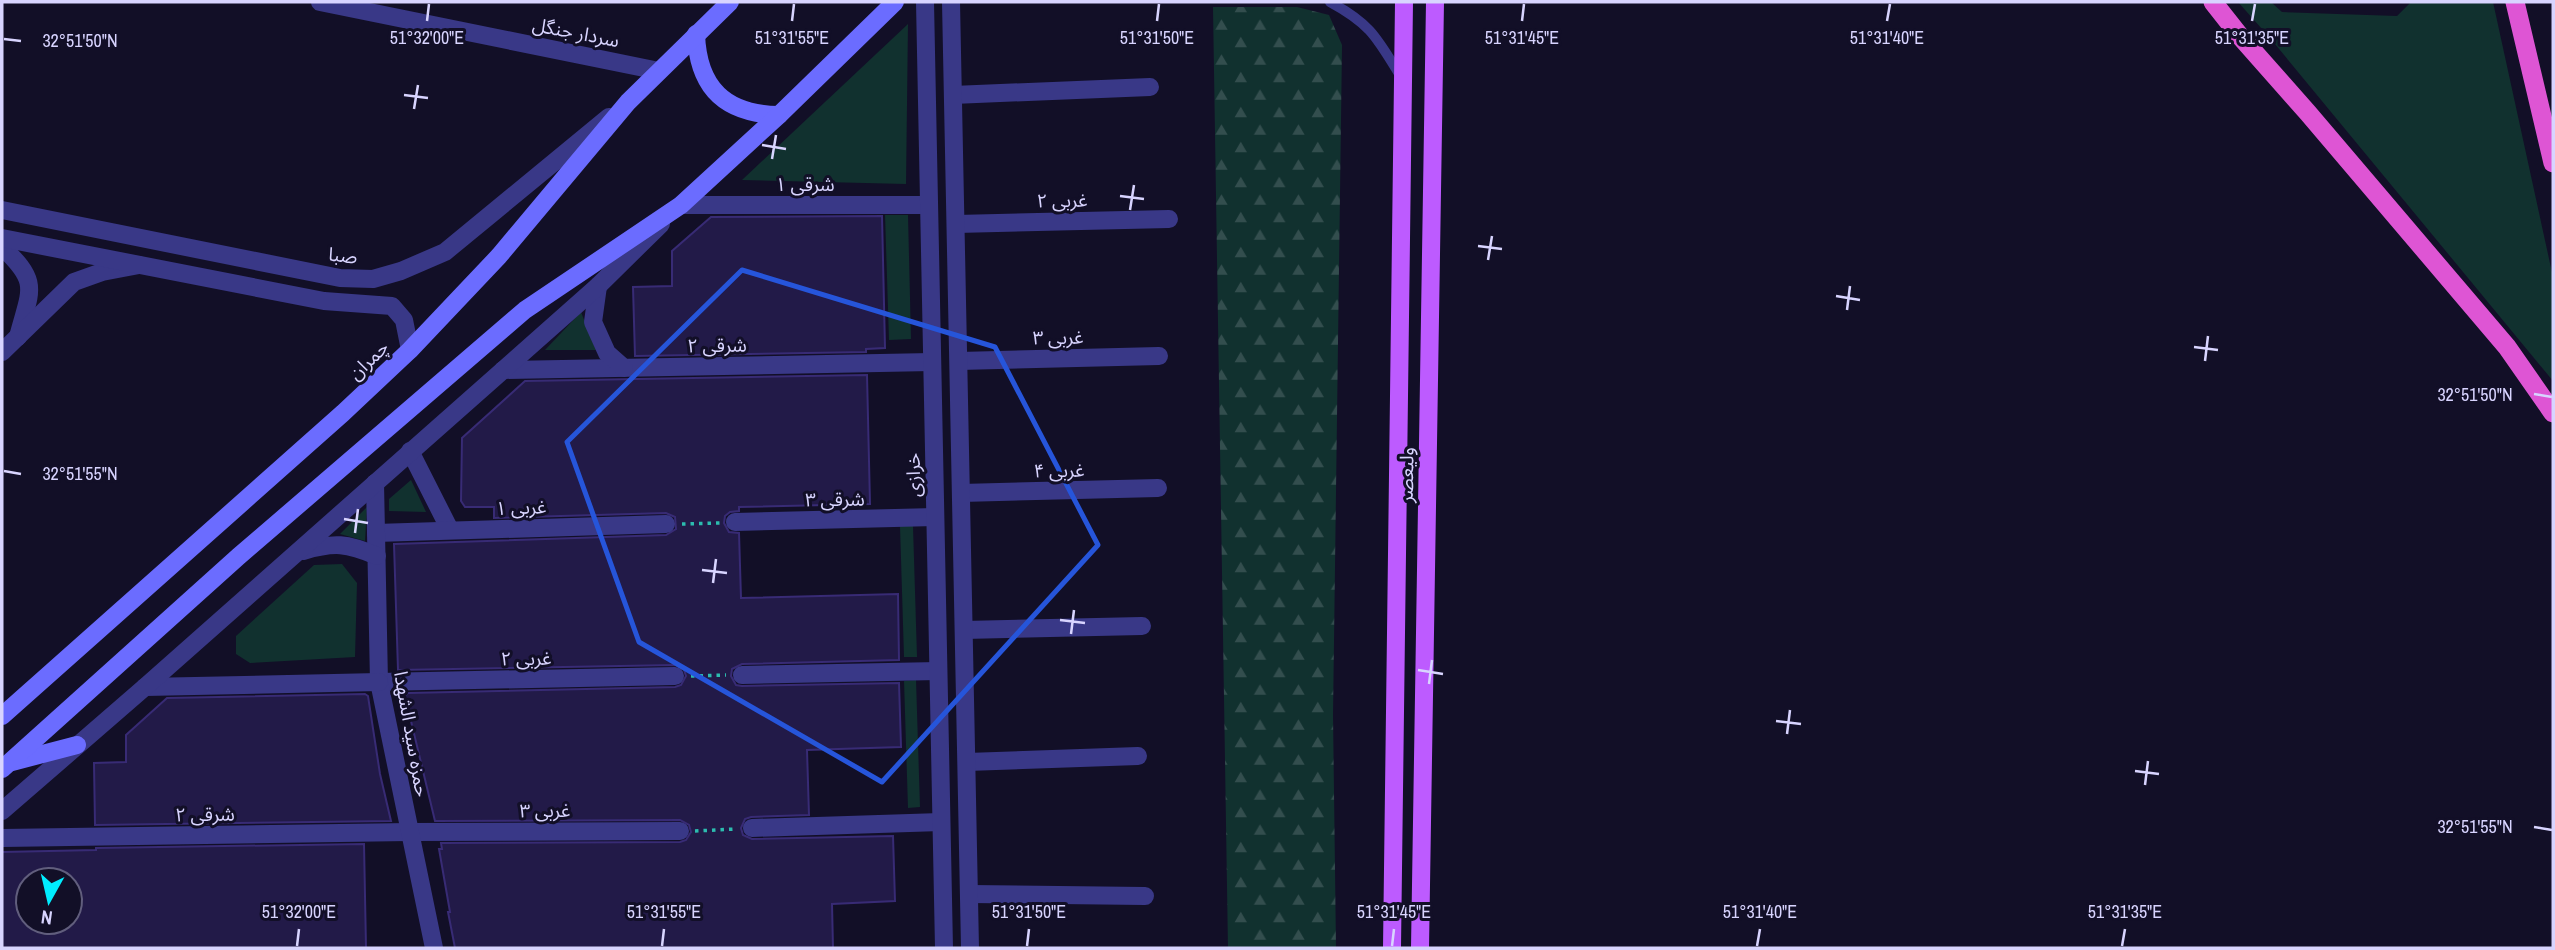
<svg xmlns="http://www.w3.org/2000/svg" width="2555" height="950" viewBox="0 0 2555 950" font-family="'Archivo Narrow','Noto Sans Arabic',sans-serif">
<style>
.grass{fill:#11312f}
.forest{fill:url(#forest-firs)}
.building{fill:#221a48;stroke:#382b75;stroke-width:2;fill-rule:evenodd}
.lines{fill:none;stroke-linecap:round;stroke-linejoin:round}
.path{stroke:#2cbcaf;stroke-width:3.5;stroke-dasharray:3.5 5;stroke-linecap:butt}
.service{stroke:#393887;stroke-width:10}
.minor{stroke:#393887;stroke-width:18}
.tertiary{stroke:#393887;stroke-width:18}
.secondary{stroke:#6b6cff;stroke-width:18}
.primary{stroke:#bd5bff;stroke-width:18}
.trunk{stroke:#de55d4;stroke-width:19}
.marked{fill:none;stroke:#2655da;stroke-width:5;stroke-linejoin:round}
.ticks{fill:none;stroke:#d8d4ff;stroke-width:2.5}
.labels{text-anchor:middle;stroke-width:6;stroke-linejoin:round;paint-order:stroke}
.street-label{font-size:19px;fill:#d8d4ff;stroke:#120f27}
.ticks-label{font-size:18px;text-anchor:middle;fill:#d8d4ff;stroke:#120f27;stroke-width:6;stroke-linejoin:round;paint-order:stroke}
</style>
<defs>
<pattern id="forest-firs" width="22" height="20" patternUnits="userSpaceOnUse" patternTransform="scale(1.75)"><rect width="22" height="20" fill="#11312f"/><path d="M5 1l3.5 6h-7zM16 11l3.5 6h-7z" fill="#334e4e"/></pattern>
</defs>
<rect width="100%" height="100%" fill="#120f27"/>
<g class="grass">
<path d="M 2238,2 L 2271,2 L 2282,12 L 2397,16 L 2411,2 L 2493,2 L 2553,277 L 2553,381 L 2270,38 Z"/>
<path d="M 908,24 L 906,184 L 742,180 Z"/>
<path d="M 885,215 L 908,215 L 911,339 L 889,340 Z"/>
<path d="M 581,312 L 596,350 L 545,350 Z"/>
<path d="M 411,480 L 426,512 L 389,511 L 389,499 Z"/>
<path d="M 367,507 L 365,541 L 340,534 Z"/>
<path d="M 900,526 L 913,526 L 917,657 L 904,657 Z"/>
<path d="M 342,564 L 357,583 L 355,657 L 250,663 L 236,654 L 236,636 L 314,565 Z"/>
<path d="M 916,680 L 920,807 L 908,808 L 904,681 Z"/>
</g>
<path class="forest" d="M 1213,7 L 1297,7 L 1329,15 L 1342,45 L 1333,715 L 1336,948 L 1228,948 Z"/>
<g class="building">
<path d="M 882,216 L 885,348 L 866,349 L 866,352 L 635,356 L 633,287 L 672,286 L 672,251 L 711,217 Z"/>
<path d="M 867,375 L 870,504 L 739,507 L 739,511 L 730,512 L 725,516 L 724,523 L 729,532 L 739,533 L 741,598 L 898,594 L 899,660 L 742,664 L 732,669 L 731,676 L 736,685 L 742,686 L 899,683 L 901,747 L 807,750 L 809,815 L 751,817 L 745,819 L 741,828 L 743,835 L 752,839 L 893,836 L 895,901 L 832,904 L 833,948 L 455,948 L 448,912 L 450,912 L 439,849 L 442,849 L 441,843 L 680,842 L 686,840 L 691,832 L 689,825 L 680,820 L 435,821 L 405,696 L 408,693 L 675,687 L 681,685 L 686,676 L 684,670 L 675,665 L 398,670 L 394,544 L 666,535 L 676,529 L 675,517 L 666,513 L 494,518 L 494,507 L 465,507 L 461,501 L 462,438 L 525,381 Z"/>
<path d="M 365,694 L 368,696 L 380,774 L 391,821 L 95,825 L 94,763 L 126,762 L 126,735 L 167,698 Z"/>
<path d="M 364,844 L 366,948 L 2,948 L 2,852 L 96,850 L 96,848 ZM 28,880 L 70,880 L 70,922 L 28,922 Z"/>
</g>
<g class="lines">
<g class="path">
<path d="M 682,524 L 720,523"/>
<path d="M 691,676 L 726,675"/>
<path d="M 695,831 L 736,829"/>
</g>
<path class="service" d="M 1330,2 C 1371,24 1377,38 1401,77"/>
<g class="minor">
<path d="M 953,95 L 1150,87"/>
<path d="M 681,205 L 929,205"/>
<path d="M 956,224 L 1169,219"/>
<path d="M 2,247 C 41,283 30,290 18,337"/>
<path d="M 2,352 L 74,282 L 102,272 L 139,265"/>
<path d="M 959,361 L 1159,356"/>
<path d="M 503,370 L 932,362"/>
<path d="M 410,451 L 450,530"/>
<path d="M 961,493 L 1158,488"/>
<path d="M 735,522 L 935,517"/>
<path d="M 376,533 L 666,524"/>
<path d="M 964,630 L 1142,626"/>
<path d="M 742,675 L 938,671"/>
<path d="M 379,682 L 675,676"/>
<path d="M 967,762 L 1138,756"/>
<path d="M 752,828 L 941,822"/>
<path d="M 2,838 L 409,832 L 680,831"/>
<path d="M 969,894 L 1145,896"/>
</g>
<g class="tertiary">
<path d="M 320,2 L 659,71"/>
<path d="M 925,2 L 944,948"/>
<path d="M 951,2 L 970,948"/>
<path d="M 2,210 L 340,278 L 373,279 L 401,271 L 445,252 L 609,117"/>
<path d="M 2,238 L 324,301 L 392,306 L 404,320 L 410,350"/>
<path d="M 598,286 L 593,322 L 607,353 L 624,368"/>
<path d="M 375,483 L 379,682 L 434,948"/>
<path d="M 303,551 C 334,542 347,543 377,556"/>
<path d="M 145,687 L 379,682"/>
<path d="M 2,811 L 145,687 L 598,286 L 661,224"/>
</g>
<g class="secondary">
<path d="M 696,34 C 698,88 725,114 779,115"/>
<path d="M 2,716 L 343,413 L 410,350 L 499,256 L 628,102 L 730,2"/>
<path d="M 12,762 L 77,745"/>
<path d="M 2,769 L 239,556 L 525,310 L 681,205 L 779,115 L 895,2"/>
</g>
<g class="primary">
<path d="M 1392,948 L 1404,2"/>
<path d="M 1420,948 L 1435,2"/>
</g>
<g class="trunk">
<path d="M 2213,2 L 2239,35 L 2308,113 L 2507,347 L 2553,413"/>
<path d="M 2515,2 L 2553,163"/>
</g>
</g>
<path class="marked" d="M 742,270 L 995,347 L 1098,545 L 882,782 L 639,642 L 567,442 Z"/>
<path class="ticks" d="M 427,21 L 429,4M 792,21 L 794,4M 1157,21 L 1159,4M 1522,21 L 1524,4M 1887,21 L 1890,4M 2252,21 L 2255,4M 4,39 L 21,41M 404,95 L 428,98M 414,109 L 418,85M 762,145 L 786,149M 772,159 L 776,135M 1120,196 L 1144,199M 1130,210 L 1134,185M 1478,246 L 1502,249M 1488,260 L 1492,236M 1836,296 L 1860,300M 1847,310 L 1850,286M 2194,347 L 2218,350M 2205,361 L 2208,336M 2534,394 L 2552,397M 4,471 L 21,474M 344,519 L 368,523M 355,533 L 358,509M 702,570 L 727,573M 713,583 L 716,559M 1060,620 L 1085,623M 1071,634 L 1074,610M 1418,670 L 1443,674M 1429,684 L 1432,660M 1776,721 L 1801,724M 1787,734 L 1790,710M 2135,771 L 2159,774M 2145,785 L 2148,761M 2534,827 L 2552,830M 297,946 L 299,929M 662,946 L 664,929M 1027,946 L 1029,929M 1392,946 L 1394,929M 1757,946 L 1760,929M 2122,946 L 2125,929"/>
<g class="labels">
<g class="street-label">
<text transform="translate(576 32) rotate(11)" y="7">سردار جنگل</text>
<text x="805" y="191">۱ شرقی</text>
<text transform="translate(1062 200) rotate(-1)" y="7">۲ غربی</text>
<text transform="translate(343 255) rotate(6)" y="7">صبا</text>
<text transform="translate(1058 337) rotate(-1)" y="7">۳ غربی</text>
<text transform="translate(717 345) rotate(-1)" y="7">۲ شرقی</text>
<text transform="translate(368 360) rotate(-44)" y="7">چمران</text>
<text transform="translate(1059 470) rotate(-1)" y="7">۴ غربی</text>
<text transform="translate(913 475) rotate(-91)" y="7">خرازی</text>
<text transform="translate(1406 475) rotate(-89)" y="7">ولیعصر</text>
<text transform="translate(835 499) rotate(-1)" y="7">۳ شرقی</text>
<text transform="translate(521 507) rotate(-2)" y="7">۱ غربی</text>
<text transform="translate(526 658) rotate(-1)" y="7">۲ غربی</text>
<text transform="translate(412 734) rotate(80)" y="7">حمزه سید الشهدا</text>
<text x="545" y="817">۳ غربی</text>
<text transform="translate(205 814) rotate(-1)" y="7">۲ شرقی</text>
</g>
</g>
<g class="ticks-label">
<text x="427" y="44">51°32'00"E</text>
<text x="792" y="44">51°31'55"E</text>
<text x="1157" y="44">51°31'50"E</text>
<text x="1522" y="44">51°31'45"E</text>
<text x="1887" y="44">51°31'40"E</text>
<text x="2252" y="44">51°31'35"E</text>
<text x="80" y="47">32°51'50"N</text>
<text x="2475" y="401">32°51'50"N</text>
<text x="80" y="480">32°51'55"N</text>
<text x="2475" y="833">32°51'55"N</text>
<text x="299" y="918">51°32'00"E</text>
<text x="664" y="918">51°31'55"E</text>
<text x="1029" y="918">51°31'50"E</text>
<text x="1394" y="918">51°31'45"E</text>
<text x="1760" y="918">51°31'40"E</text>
<text x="2125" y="918">51°31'35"E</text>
</g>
<rect width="2555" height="950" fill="none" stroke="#d8d4ff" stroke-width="7"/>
<g transform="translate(49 901) rotate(188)"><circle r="33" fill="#120f27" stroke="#615e7d" stroke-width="2"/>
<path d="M0-5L12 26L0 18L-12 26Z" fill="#00edff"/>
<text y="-10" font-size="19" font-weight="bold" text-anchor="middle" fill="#d8d4ff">N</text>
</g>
</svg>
